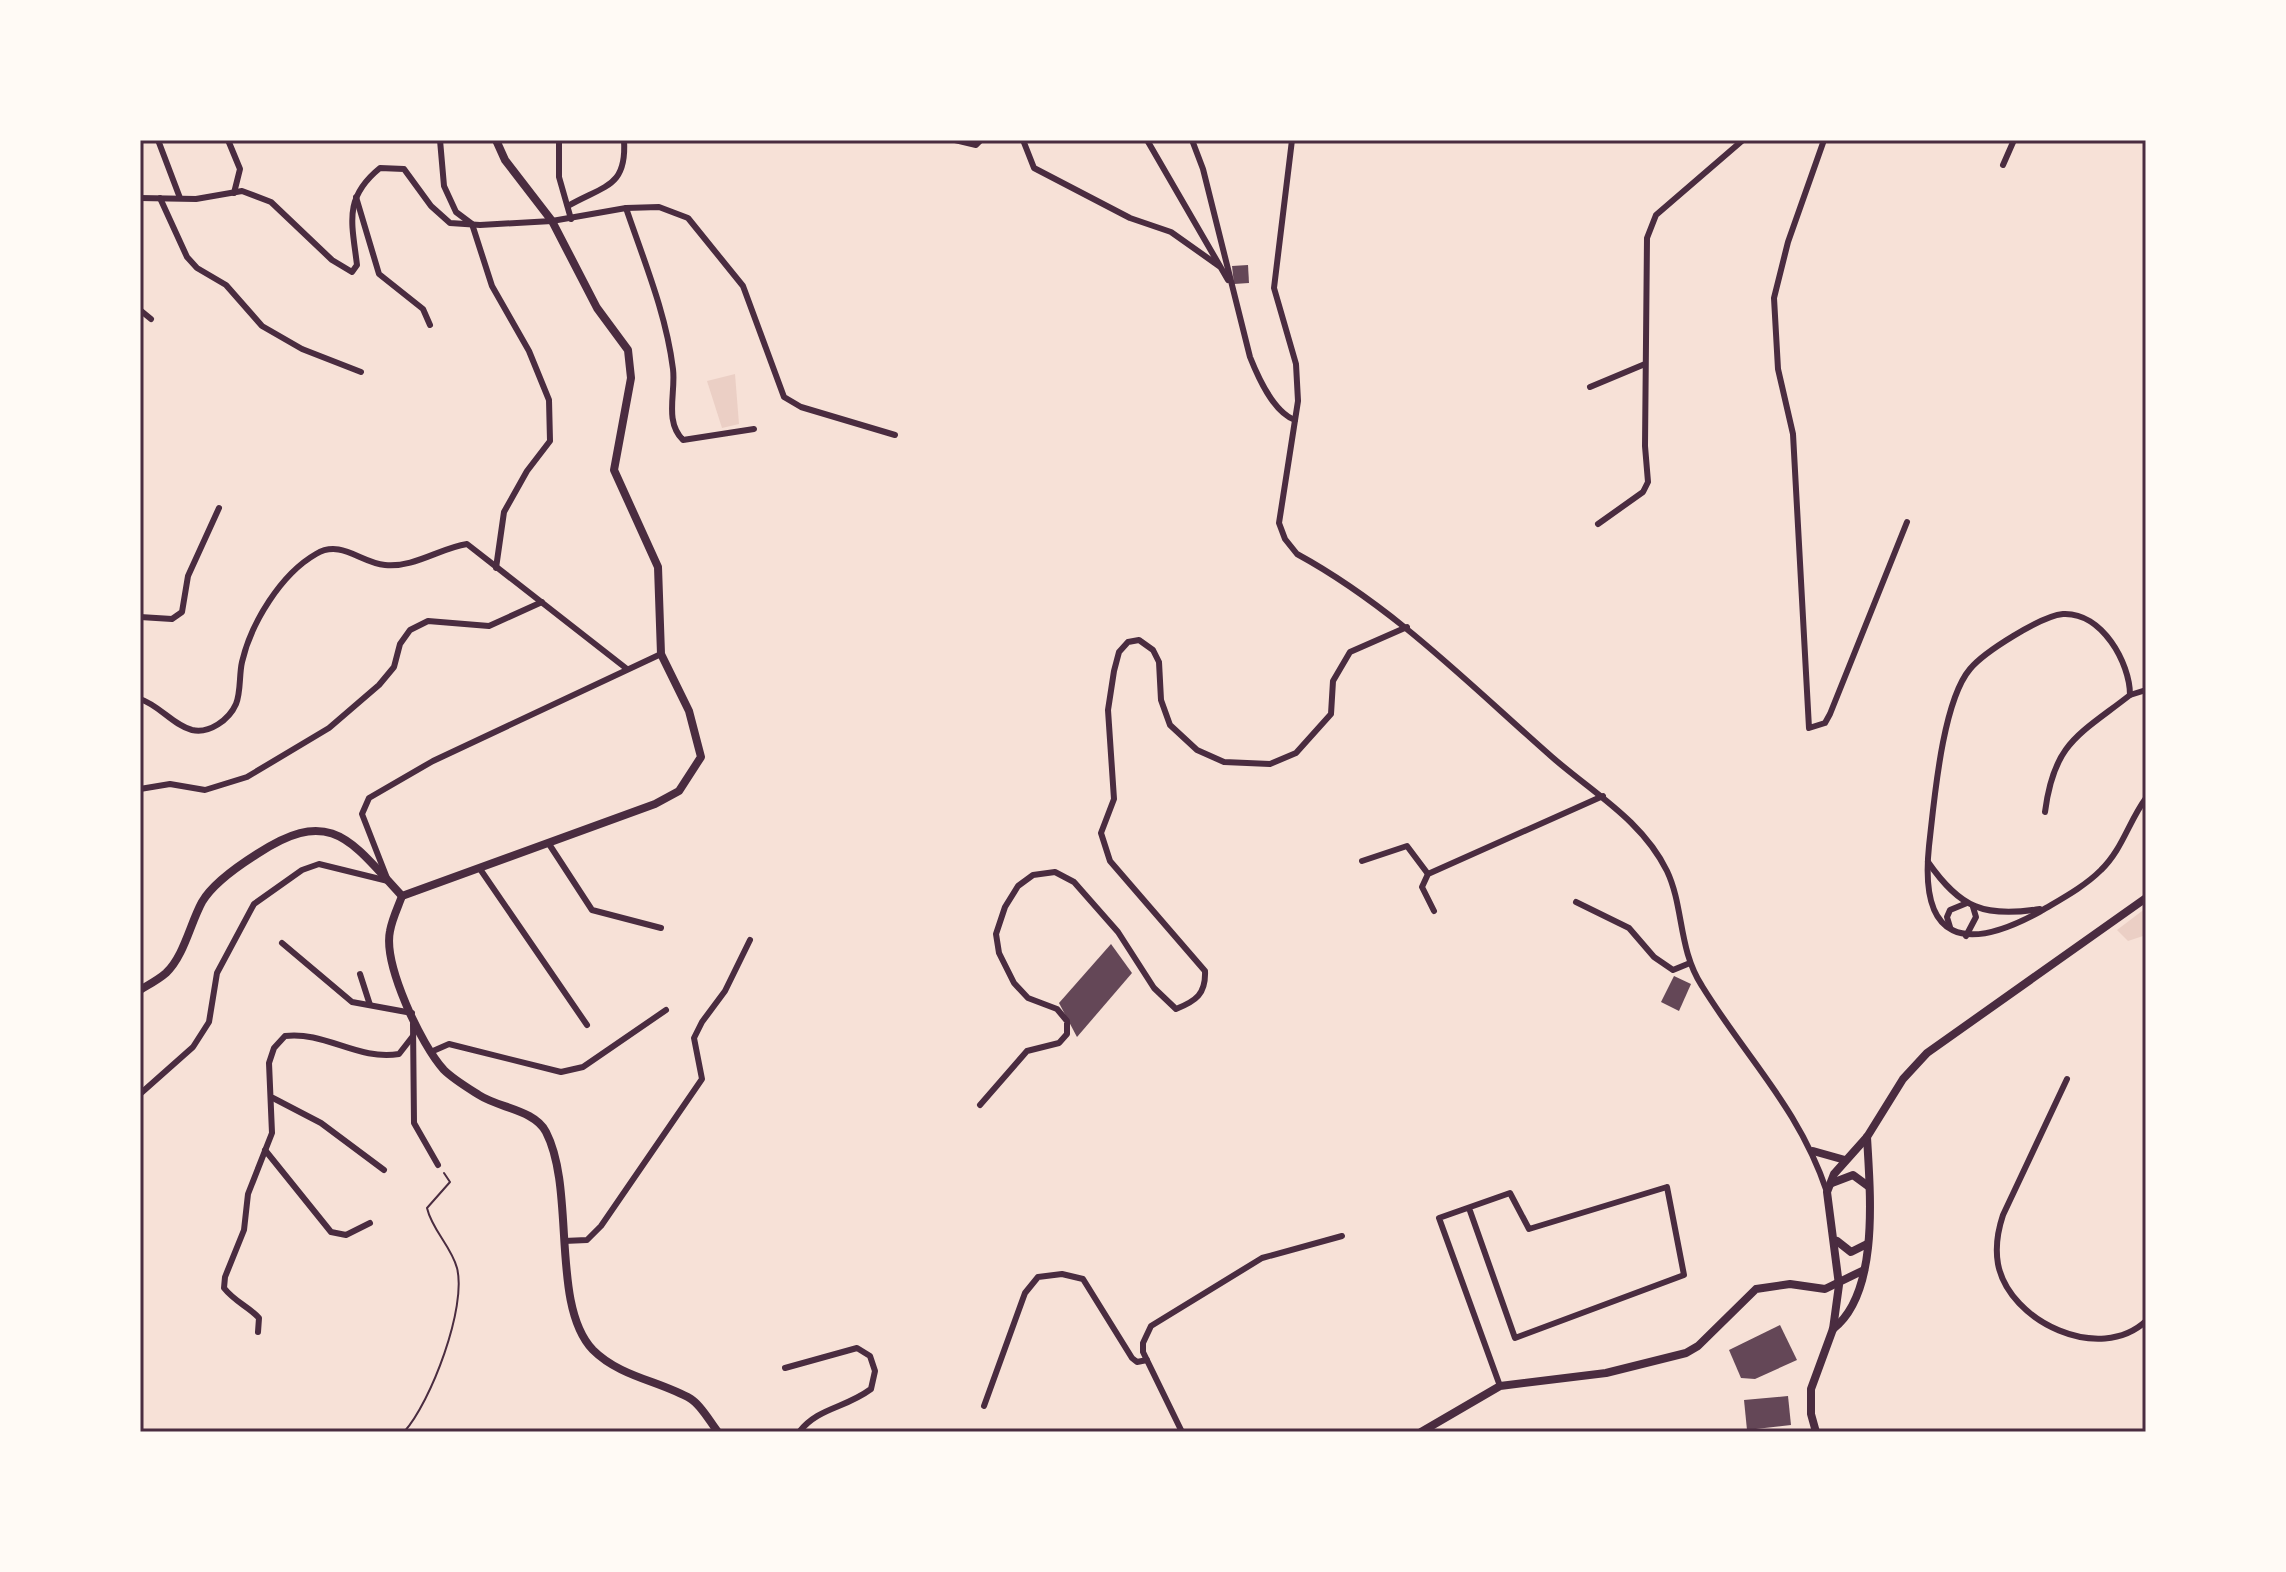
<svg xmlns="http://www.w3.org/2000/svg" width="2286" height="1572" viewBox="0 0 2286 1572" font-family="Roboto,sans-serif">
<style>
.green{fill:#ebcfc5}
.building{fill:#644757}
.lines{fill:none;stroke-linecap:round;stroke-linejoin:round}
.path{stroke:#4a2c40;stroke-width:2}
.minor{stroke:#4a2c40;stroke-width:6}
.tertiary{stroke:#4a2c40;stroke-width:8}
.neatline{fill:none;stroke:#4a2c40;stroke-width:3}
</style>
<rect width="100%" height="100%" fill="#f7e1d7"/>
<g class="green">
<path d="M 735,374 L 739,424 L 722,428 L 707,381 Z"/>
<path d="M 2146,908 L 2146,935 L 2128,941 L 2117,930 Z"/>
</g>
<g class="building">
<path d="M 1248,265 L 1249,283 L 1234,284 L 1232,266 Z"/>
<path d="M 1111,944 L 1132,973 L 1077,1037 L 1059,1003 Z"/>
<path d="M 1674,976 L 1691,984 L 1679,1011 L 1661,1002 Z"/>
<path d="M 1780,1325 L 1797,1360 L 1755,1379 L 1741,1378 L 1729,1350 Z"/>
<path d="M 1788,1396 L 1791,1425 L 1747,1430 L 1744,1400 Z"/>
</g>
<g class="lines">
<path class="path" d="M 404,1432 C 431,1402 467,1307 457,1268 C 451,1246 432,1230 427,1208 L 450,1182 L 444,1173"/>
<g class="minor">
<path d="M 158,140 L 180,198"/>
<path d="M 228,140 L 240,169 L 234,193"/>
<path d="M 440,140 L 444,186 L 456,212 L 472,224 L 492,286 L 529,351 L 549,400 L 550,441 L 527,471 L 504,512 L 496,568"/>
<path d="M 559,140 L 559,177 L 571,219"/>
<path d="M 955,140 L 976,145 L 981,140"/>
<path d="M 1023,140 L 1034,168 L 1130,218 L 1171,232 L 1219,266"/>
<path d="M 1147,140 L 1228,280"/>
<path d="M 1192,140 L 1203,169 L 1250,357 C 1258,377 1273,412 1295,420"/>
<path d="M 1292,140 L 1274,288 L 1296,364 L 1298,401 L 1279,523 L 1285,539 L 1297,554 C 1394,607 1470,685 1552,757 C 1593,793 1642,820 1667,871 C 1684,907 1678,949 1702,986 C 1747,1059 1799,1108 1827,1192"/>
<path d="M 1824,140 L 1788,242 L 1774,298 L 1778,369 L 1793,434 L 1809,728 L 1825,723 L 1830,714 L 1907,522"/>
<path d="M 2003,165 L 2014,140"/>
<path d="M 356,197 L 379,274 L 423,309 L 430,325"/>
<path d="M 140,198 L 196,199 L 242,191 L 271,202 L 332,260 L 352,272 L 357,265 C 352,223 343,198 380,168 L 404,169 L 431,206 L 450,223 L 480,225 L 552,221 L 626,208 L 659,207 L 688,218 L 743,286 L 784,397 L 801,407 L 895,435"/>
<path d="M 160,198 L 187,257 L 197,268 L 226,285 L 262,326 L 302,349 L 361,372"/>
<path d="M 568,206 C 605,185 627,187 624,140"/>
<path d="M 626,208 C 644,261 666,313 673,369 C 676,393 664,421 683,440 L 754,429"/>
<path d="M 140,310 L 151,319"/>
<path d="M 1590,387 L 1645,364"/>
<path d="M 1598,524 L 1643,492 L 1648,482 L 1645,446 L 1647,238 L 1656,215 L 1743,140"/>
<path d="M 140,617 L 172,619 L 182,612 L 188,576 L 219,508"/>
<path d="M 2130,695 L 2146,690"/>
<path d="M 140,699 C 159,705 173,725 192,730 C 209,734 229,720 236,704 C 241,692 239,675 242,662 C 251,623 281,574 316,554 C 341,539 361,563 385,565 C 414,568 440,548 467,544 L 627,669"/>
<path d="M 140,789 L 170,784 L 205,790 L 247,777 L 329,728 L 379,685 L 394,667 L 400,644 L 410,630 L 428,621 L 489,626 L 542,602"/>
<path d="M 2045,812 C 2054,742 2079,735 2130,695 C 2130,663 2102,612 2063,614 C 2041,616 1984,652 1970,669 C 1942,702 1934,803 1929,846 C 1919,942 1965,953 2041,911 C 2061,899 2084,887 2101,870 C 2122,850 2129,821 2146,798"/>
<path d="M 549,844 L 592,910 L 661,928"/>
<path d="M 1362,861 L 1407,846 L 1428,874"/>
<path d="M 1928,862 C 1960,908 1984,918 2040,909"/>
<path d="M 480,869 L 587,1025"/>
<path d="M 387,878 L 362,814 L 369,798 L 433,761 L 661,654"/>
<path d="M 1576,902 L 1629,928 L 1654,957 L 1673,970 L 1690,963"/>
<path d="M 1434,911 L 1422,887 L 1428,874 L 1603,796"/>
<path d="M 1950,927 L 1947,917 L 1950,910 L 1967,903"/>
<path d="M 1966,936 L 1976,917 L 1973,907"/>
<path d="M 282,943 L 352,1002 L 412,1013"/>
<path d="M 360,974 L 370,1005"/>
<path d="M 413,1024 L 414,1123 L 438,1165"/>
<path d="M 433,1051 L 449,1044 L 561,1072 L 583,1067 L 666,1010"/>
<path d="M 2067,1079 L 2003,1215 C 1998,1230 1995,1247 1998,1264 C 2009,1322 2100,1364 2146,1321"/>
<path d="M 140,1094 L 193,1047 L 209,1022 L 217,973 L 254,904 L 302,870 L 319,864 L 388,881"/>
<path d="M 273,1098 L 321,1123 L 384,1170"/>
<path d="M 980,1105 L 1027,1051 L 1059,1043 L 1067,1034 L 1067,1021 L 1057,1009 L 1028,998 L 1014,983 L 999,953 L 996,934 L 1005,907 L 1018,886 L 1033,875 L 1055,872 L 1074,882 L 1118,932 L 1154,988 L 1176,1009 C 1196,1001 1206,994 1205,971 L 1110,861 L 1101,833 L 1114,799 L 1108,710 L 1114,671 L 1119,652 L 1128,642 L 1139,640 L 1153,650 L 1159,662 L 1161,700 L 1170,725 L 1197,750 L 1224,762 L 1270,764 L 1296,753 L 1331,714 L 1333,681 L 1350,652 L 1407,627"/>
<path d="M 265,1150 L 331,1232 L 346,1235 L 370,1223"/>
<path d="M 1469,1208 L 1515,1338 L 1684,1275 L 1667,1187 L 1529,1229 L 1510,1193 L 1439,1218 L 1500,1386"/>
<path d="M 564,1241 L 587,1240 L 601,1226 L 702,1079 L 694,1038 L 702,1022 L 725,991 L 750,940"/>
<path d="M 258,1332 L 259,1318 C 248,1306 235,1302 224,1288 L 225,1277 L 244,1230 L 248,1194 L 272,1133 L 269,1063 L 274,1048 L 285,1036 C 325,1031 358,1061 399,1054 L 413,1036"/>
<path d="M 785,1368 L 857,1348 L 870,1356 L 875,1371 L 871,1389 C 844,1409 819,1407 799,1432"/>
<path d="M 984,1406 L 1025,1293 L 1038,1277 L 1062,1274 L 1083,1279 L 1132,1358 L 1137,1362 L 1147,1360"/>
<path d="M 1182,1432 L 1143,1352 L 1143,1343 L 1151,1326 L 1262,1258 L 1342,1236"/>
</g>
<g class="tertiary">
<path d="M 402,896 L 655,804 L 679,791 L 701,757 L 689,711 L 661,654 L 658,567 L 614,470 L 631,378 L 628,350 L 597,308 L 552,221 L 505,160 L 496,140"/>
<path d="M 402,896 C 398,907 392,919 390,931 C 383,964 421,1045 444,1070 C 453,1079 468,1088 479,1095 C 499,1108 535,1110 546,1132 C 576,1190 550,1305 593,1350 C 620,1377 660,1381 691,1399 C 701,1405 710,1422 718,1432"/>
<path d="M 140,990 C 148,985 158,980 166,973 C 184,956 190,924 202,902 C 213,883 238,866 257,854 C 331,805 351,841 402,896"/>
<path d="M 1813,1151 L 1845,1160"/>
<path d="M 1832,1183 L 1853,1175 L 1868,1186"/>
<path d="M 1837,1241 L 1851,1252 L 1867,1244"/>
<path d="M 1833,1329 C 1880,1293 1870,1191 1867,1137"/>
<path d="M 1421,1432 L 1500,1386 L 1606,1373 L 1686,1353 L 1698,1346 L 1756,1289 L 1790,1284 L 1825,1289 L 1864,1270"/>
<path d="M 1816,1432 L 1811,1414 L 1811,1389 L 1833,1329 L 1839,1285 L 1827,1192 L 1834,1174 L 1867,1137 L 1903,1079 L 1927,1053 L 2146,898"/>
</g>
</g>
<rect width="2286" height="1572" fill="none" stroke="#fffaf5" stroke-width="284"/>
<rect x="142" y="142" width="2002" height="1288" class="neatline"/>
</svg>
